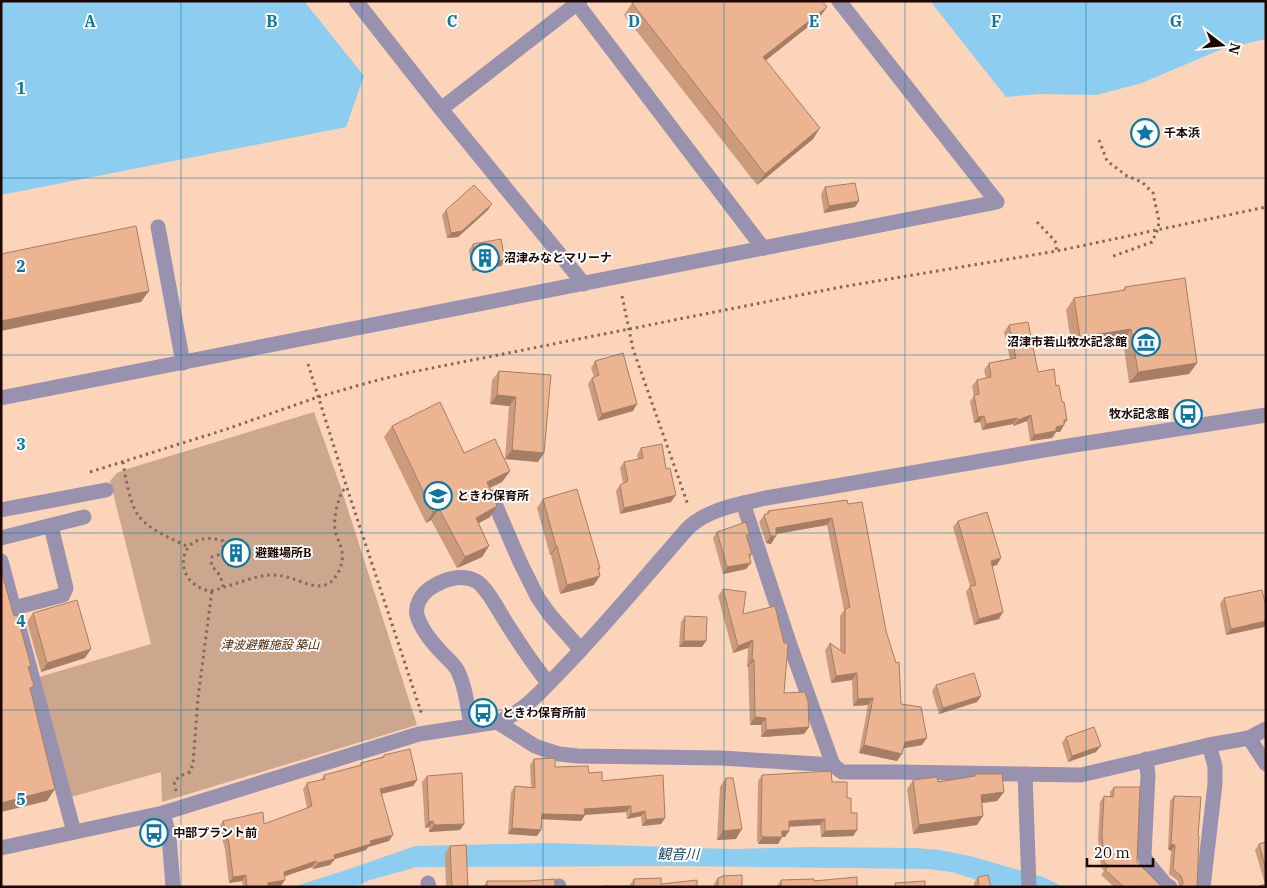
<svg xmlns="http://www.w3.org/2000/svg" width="1267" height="888" viewBox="0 0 1267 888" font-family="'IBM Plex Serif','Noto Sans JP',serif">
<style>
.green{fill:#cda68e}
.water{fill:#8dcdf0}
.pier{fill:#fcd4ba}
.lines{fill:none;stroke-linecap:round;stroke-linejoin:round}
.path{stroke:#876858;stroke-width:3;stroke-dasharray:2.5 4;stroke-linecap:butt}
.minor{stroke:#9892af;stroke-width:15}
.wall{fill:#cb9b7c}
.shaded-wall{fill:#a57e65}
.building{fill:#ecb490;stroke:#a57e65}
.grid{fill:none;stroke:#0d76a1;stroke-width:1;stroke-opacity:0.55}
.labels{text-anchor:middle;stroke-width:4;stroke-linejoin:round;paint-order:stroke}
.poi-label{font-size:12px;font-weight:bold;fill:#1e0700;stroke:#fefefe;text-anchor:start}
.park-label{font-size:12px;font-style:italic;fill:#492509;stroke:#fefefe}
.water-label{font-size:14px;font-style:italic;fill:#174962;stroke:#fefefe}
.grid-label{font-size:16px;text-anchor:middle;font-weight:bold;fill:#0d76a1;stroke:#fefefe;stroke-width:4;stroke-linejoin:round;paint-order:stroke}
</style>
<rect width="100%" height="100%" fill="#fcd4ba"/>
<path class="green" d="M 314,412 L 342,491 L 417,725 L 162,802 L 161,772 L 71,797 L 39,677 L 151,644 L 110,481 L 117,473 L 124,470 Z"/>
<g class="water">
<path d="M 1,1 L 304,1 L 364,76 L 346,127 L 1,195 Z"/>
<path d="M 930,1 L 1266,1 L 1266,39 L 1222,49 L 1142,83 L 1096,95 L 1040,94 L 1006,97 Z"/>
<path d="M 549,843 L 730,849 L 809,847 L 915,848 L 940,850 L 970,856 L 1043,877 L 1064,887 L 999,887 L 952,872 L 928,869 L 668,866 L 417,867 L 370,880 L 354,887 L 293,887 L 355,867 L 415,846 Z"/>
</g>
<path class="pier" d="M 927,1 L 930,1 L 1007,100 L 1004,99 Z"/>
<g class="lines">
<g class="path">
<path d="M 1099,140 L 1107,161 L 1127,176 L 1142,182 L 1153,193 L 1159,221 L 1158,229 L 1152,242 L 1111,257"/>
<path d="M 1037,222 L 1055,241 L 1057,251"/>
<path d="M 622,296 L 633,349 L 688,505"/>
<path d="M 308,364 L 347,488 L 422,715"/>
<path d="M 123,462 C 125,476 130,504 138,515 C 147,529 173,539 188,547"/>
<path d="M 90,472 L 224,430 L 318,397 L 374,381 L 407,373 L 841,287 L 1057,251 L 1266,207"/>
<path d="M 233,562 L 233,565 L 231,566 C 223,563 223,550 223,541 C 178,526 170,580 206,590 C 212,592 218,589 224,587 C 240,583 256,575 273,575 C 288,575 303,584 317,586 C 322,586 328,585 332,581 C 339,574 344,561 342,552 C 341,544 336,537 335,529 C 333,517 338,502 342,491 L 347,488"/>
<path d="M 223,587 C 222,579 219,572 212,567 L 211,561 L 212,557 L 224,553"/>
<path d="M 176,791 L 174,782 L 180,776 L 190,772 L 193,764 L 198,698 L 212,590"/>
</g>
<g class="minor">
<path d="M 356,1 L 441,109 L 584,284"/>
<path d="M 575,1 L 763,248"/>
<path d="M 441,109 L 580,1"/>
<path d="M 158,227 L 183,363"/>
<path d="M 1,398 L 997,202 L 839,1"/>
<path d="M 492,497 L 520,562 L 538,598 L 550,615 L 581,650"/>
<path d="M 743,503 L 790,645 L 833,765 L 842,772 L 898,772 L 1081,775 L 1209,745 L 1249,738 L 1266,729"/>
<path d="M 1,510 L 106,490"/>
<path d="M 1,538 L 84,517"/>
<path d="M 1,561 L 74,832"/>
<path d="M 14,608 L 63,595 L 66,588 L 51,526"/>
<path d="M 497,722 L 535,746 L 546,750 L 559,754 L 578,756 L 722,758 L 833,765"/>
<path d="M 471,726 C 468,710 466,688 459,674 C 457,667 450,661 445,656 C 434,645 421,630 417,615 C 415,605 421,595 429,589 C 442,580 461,573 476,581 C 488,588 500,614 509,627 C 521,646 534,665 548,683"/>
<path d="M 1249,738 L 1266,764"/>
<path d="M 1146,759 L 1148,775 L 1144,855 L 1147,862 L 1166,885 L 1170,887"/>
<path d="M 1025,774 L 1029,887"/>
<path d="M 163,813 L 169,836 L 173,887"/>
<path d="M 1,848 L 163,813 L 419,734 L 497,722 C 523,713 540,692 559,673 C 604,627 645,577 688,528 C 708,509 739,504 766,498 L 1068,446 L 1266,415"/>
<path d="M 428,883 L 429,887"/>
<path d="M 559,886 L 559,887"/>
<path d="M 1203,887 L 1215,784 L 1215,766 L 1209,745"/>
</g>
</g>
<g class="wall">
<path d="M 632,3 L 827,7 L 819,18 L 766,60 L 813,139 L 757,185 L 624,15 Z"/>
<path d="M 825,187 L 855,207 L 824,213 L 821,194 Z"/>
<path d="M 446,210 L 488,210 L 458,237 L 447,238 L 442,215 Z"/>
<path d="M 473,244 L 505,260 L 501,266 L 472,271 L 469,250 Z"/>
<path d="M 1125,287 L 1197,363 L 1189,374 L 1129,383 L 1123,341 L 1072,348 L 1066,310 L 1074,298 L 1122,291 Z"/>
<path d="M 1009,325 L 1038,372 L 1056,386 L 1064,424 L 1060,432 L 1056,432 L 1052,438 L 1030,441 L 1027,421 L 1013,426 L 1013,424 L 982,430 L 980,422 L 974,423 L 970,401 L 974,396 L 972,386 L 977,380 L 986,378 L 984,370 L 989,363 L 1010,359 L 1004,332 Z"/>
<path d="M 595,361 L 633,411 L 598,421 L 588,384 L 592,378 L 594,377 L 591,368 Z"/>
<path d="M 499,371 L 551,375 L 538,462 L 505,459 L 509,406 L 490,404 L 492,380 Z"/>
<path d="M 392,426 L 510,471 L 502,482 L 489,488 L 490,517 L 479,523 L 489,546 L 482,557 L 457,568 L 431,520 L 426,523 L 384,437 Z"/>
<path d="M 641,448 L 671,502 L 620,514 L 616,491 L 620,485 L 623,483 L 620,468 L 624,462 L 638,459 L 637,455 Z"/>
<path d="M 543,499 L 600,568 L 594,585 L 560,594 L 551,555 L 550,555 L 537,508 Z"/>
<path d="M 847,500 L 886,631 L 901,704 L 922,745 L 903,748 L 897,761 L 859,753 L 868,705 L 853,706 L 852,680 L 831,683 L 825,650 L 830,643 L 840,650 L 840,616 L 844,610 L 827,525 L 776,534 L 771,544 L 766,543 L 759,522 L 764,515 L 766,514 L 768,511 Z"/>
<path d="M 958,521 L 997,565 L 992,566 L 999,619 L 974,625 L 966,592 L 970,586 L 953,527 Z"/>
<path d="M 717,532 L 750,535 L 747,539 L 752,554 L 750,558 L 746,569 L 723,574 L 713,538 Z"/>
<path d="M 723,589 L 743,614 L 784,693 L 809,727 L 804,734 L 761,737 L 761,725 L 750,725 L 748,667 L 747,667 L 748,648 L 733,653 L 718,596 Z"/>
<path d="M 1224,598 L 1264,627 L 1226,635 L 1220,604 Z"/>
<path d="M 33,613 L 85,658 L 41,672 L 27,622 Z"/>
<path d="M 685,616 L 702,647 L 679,647 L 681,622 Z"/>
<path d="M 936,685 L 981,696 L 977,702 L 939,714 L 932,691 Z"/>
<path d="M 1066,737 L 1096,752 L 1068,762 L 1062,743 Z"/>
<path d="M 384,755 L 417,780 L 413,786 L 382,794 L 389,841 L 368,847 L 366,850 L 334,859 L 330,865 L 313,869 L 312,867 L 284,876 L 281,886 L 243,887 L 242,881 L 229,883 L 225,849 L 219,827 L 223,821 L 264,824 L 307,808 L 303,789 L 307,783 L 321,780 L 324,775 L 359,765 L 361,763 L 382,757 Z"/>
<path d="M 534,759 L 555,767 L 589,773 L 665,818 L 661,824 L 642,826 L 641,816 L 627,819 L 626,812 L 585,815 L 581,821 L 542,819 L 541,830 L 537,836 L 508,834 L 511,792 L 515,786 L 531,787 L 530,765 Z"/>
<path d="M 975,774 L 1004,792 L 997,801 L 982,803 L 977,825 L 913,834 L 907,789 L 913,780 L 938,782 L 973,777 Z"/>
<path d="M 762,775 L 847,798 L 851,813 L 857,830 L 853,836 L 821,837 L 820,825 L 789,826 L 789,831 L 785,837 L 782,837 L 778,844 L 758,844 L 758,842 L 757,842 L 758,781 Z"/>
<path d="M 427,776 L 464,824 L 460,830 L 429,832 L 429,827 L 425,828 L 422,782 Z"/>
<path d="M 726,778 L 736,839 L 717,840 L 720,787 Z"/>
<path d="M 1114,787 L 1137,862 L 1162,887 L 1114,887 L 1101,875 L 1104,871 L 1101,867 L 1098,839 L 1100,802 L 1104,796 L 1110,796 L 1110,792 Z"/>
<path d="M 1174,796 L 1198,836 L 1197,887 L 1179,887 L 1178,881 L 1169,874 L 1171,851 L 1168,849 L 1170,801 Z"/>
<path d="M 1266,842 L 1266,887 L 1259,887 L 1259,886 L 1265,884 L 1255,850 L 1259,844 Z"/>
<path d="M 450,846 L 468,887 L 446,887 L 445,853 Z"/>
<path d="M 722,876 L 742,887 L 714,887 L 714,884 L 718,878 L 721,877 Z"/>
<path d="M 978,877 L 991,887 L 974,887 L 974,883 Z"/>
<path d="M 634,879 L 661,884 L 697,887 L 602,887 L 603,886 L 629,886 Z"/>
<path d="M 781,880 L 814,881 L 857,887 L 777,887 L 777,886 Z"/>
<path d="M 487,881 L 555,887 L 483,887 Z"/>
</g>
<g class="shaded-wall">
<path d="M 827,7 L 819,18 L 755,69 L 763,57 Z"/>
<path d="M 820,128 L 813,139 L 757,185 L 765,174 Z"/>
<path d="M 859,201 L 855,207 L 824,213 L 829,206 Z"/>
<path d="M 492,204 L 488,210 L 458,237 L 447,238 L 451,233 Z"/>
<path d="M 505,260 L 501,266 L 472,271 L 476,265 Z"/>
<path d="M 149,291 L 141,302 L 1,331 L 1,321 Z"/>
<path d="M 1131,329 L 1123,341 L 1072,348 L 1080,337 Z"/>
<path d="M 1197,363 L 1189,374 L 1129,383 L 1138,372 Z"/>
<path d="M 497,395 L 516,397 L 509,406 L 490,404 Z"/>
<path d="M 637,404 L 633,411 L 598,421 L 602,414 Z"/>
<path d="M 1031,415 L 1027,421 L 1013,426 L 1018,420 Z"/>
<path d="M 984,416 L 980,422 L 974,423 L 978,417 Z"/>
<path d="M 1017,418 L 1013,424 L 982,430 L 986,424 Z"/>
<path d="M 1064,420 L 1067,420 L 1063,426 L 1064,425 L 1060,432 L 1056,432 L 1052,438 L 1030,441 L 1034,435 L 1056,427 Z"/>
<path d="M 512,450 L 544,453 L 538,462 L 505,459 Z"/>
<path d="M 510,471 L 502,482 L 479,493 L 487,482 Z"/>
<path d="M 676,495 L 671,502 L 620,514 L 624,508 Z"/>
<path d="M 497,506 L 490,517 L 468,529 L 476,518 Z"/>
<path d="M 439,509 L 431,520 L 426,523 L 433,512 Z"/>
<path d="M 832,518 L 827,525 L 771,535 L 776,528 Z"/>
<path d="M 771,536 L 776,536 L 771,544 L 766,543 Z"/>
<path d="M 489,546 L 482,557 L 457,568 L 465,557 Z"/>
<path d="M 556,546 L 557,546 L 551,555 L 550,555 Z"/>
<path d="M 1001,558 L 997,565 L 987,568 L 991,561 Z"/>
<path d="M 751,563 L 746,569 L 723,574 L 727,567 Z"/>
<path d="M 600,576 L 594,585 L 560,594 L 567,585 Z"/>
<path d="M 1003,612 L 999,619 L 974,625 L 979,619 Z"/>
<path d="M 1266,621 L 1266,625 L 1264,627 L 1226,635 L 1231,629 Z"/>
<path d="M 753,640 L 748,648 L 733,653 L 738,646 Z"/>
<path d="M 684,641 L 706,641 L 702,647 L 679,647 Z"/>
<path d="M 91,649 L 85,658 L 41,672 L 47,663 Z"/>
<path d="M 752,659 L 754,660 L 748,667 L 747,667 Z"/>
<path d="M 857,673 L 852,680 L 831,683 L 836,676 Z"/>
<path d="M 981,696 L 977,702 L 939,714 L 943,708 Z"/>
<path d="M 873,698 L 868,705 L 853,706 L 858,699 Z"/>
<path d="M 755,717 L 766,718 L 761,725 L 750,725 Z"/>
<path d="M 809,727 L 804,734 L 761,737 L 766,730 Z"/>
<path d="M 927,738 L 922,745 L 900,749 L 905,742 Z"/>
<path d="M 864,745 L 902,754 L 897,761 L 859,753 Z"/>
<path d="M 1101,746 L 1096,752 L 1068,762 L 1072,756 Z"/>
<path d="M 417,780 L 413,786 L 376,795 L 380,789 Z"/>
<path d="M 55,789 L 47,801 L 1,812 L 1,803 Z"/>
<path d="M 1004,792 L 997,801 L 974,804 L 981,795 Z"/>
<path d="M 631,806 L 626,812 L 580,815 L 585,815 L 581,821 L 538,819 L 542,814 L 584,809 Z"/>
<path d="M 645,811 L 641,816 L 627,819 L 631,814 Z"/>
<path d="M 983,816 L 977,825 L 913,834 L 919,825 Z"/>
<path d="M 665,818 L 661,824 L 642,826 L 646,820 Z"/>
<path d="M 825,819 L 820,825 L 785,827 L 789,821 Z"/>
<path d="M 433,821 L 429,827 L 425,828 L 429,822 Z"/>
<path d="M 464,824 L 460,830 L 429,832 L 434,825 Z"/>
<path d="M 512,828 L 541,830 L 537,836 L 508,834 Z"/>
<path d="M 742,829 L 736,839 L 717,840 L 723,831 Z"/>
<path d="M 857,830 L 853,836 L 821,837 L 825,831 Z"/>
<path d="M 782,831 L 789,831 L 785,837 L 778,837 Z"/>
<path d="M 393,835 L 389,841 L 368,847 L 366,850 L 332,860 L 335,859 L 330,865 L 313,869 L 318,863 L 334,855 L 370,841 Z"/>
<path d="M 763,837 L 782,837 L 778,844 L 758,844 Z"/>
<path d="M 1171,844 L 1175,845 L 1171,851 L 1168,849 Z"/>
<path d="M 316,861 L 312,867 L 280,878 L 284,872 Z"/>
<path d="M 246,875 L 242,881 L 229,883 L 233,877 Z"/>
<path d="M 285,880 L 281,886 L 263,887 L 268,883 Z"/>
</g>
<g class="building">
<path d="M 635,1 L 822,1 L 827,7 L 763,57 L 820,128 L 765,174 L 632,3 Z"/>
<path d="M 855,183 L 859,201 L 829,206 L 825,187 Z"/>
<path d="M 474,185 L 492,204 L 462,231 L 451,233 L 446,210 Z"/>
<path d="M 136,226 L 149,291 L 1,321 L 1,254 Z"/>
<path d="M 501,239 L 505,260 L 476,265 L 473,244 Z"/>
<path d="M 1185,278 L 1197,363 L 1138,372 L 1131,329 L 1080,337 L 1074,298 L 1125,290 L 1125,287 Z"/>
<path d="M 1028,322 L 1038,372 L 1054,369 L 1056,386 L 1059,385 L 1062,402 L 1064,402 L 1067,420 L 1064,420 L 1064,425 L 1056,427 L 1056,431 L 1034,435 L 1031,415 L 1018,420 L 1017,418 L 986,424 L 984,416 L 978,417 L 974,395 L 979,394 L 977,380 L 991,377 L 989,363 L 1016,358 L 1009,325 Z"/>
<path d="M 623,353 L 637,404 L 602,414 L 592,378 L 599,375 L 595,361 Z"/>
<path d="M 499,371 L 551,375 L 544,453 L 512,450 L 516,397 L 497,395 Z"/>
<path d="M 440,402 L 464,453 L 495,439 L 510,471 L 487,482 L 497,506 L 476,518 L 489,546 L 465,557 L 439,509 L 433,512 L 392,426 Z"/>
<path d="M 662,444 L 666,469 L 670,468 L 676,495 L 624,508 L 620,485 L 628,481 L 624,462 L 643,458 L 641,448 Z"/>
<path d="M 577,489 L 600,568 L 598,568 L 600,576 L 567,585 L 557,546 L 556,546 L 543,499 Z"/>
<path d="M 847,500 L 848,504 L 862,502 L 886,631 L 896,663 L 899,662 L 901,704 L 921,707 L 927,738 L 905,742 L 902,754 L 864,745 L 873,698 L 858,699 L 857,673 L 836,676 L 830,643 L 845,654 L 845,609 L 850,607 L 832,518 L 776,528 L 776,536 L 771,536 L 764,515 L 769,513 L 768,511 Z"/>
<path d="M 987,512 L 1001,558 L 991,561 L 1003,612 L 979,619 L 970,586 L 976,585 L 958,521 Z"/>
<path d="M 746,522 L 750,535 L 746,535 L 752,554 L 749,554 L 751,563 L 727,567 L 717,532 Z"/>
<path d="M 1,570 L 14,616 L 17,615 L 31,666 L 28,667 L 34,686 L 30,688 L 55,789 L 1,803 Z"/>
<path d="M 723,589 L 746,592 L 743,614 L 775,606 L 784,643 L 787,643 L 788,645 L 784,693 L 805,692 L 808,701 L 809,727 L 766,730 L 766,718 L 755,717 L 754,660 L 752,659 L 753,640 L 738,646 Z"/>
<path d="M 1262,590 L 1266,607 L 1266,621 L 1231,629 L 1224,598 Z"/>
<path d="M 77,600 L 91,649 L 47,663 L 33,613 Z"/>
<path d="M 685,616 L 707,617 L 706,641 L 684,641 Z"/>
<path d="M 974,673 L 981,696 L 943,708 L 936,685 Z"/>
<path d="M 1094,727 L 1101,746 L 1072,756 L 1066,737 Z"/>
<path d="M 410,749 L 417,780 L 380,789 L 393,835 L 370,841 L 371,844 L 334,855 L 335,859 L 318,863 L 316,861 L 284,872 L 285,880 L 268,883 L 268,886 L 263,887 L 247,887 L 246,875 L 233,877 L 229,843 L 223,821 L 263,812 L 264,824 L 310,807 L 310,806 L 312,806 L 307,783 L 325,779 L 324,775 L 362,765 L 361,763 L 384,757 L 384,755 Z"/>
<path d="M 555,758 L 555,767 L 588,766 L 589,773 L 602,772 L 602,781 L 663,775 L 665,818 L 646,820 L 645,811 L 631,814 L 631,806 L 584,809 L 585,815 L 542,814 L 541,830 L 512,828 L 515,786 L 535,788 L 534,759 Z"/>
<path d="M 831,771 L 832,782 L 847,782 L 847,798 L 851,798 L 851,813 L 857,813 L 857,830 L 825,831 L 825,819 L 789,821 L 789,831 L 782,831 L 782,837 L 763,837 L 763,836 L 761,836 L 762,775 Z"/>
<path d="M 462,773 L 464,824 L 434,825 L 433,821 L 429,822 L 427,776 Z"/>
<path d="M 975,774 L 1002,774 L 1004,792 L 981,795 L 983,816 L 919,825 L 913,780 L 937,777 L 938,782 L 975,776 Z"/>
<path d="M 726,778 L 733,778 L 742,829 L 723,831 Z"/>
<path d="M 1114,787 L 1140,787 L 1137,862 L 1162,887 L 1124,887 L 1105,870 L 1109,866 L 1104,862 L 1102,833 L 1104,796 L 1113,797 Z"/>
<path d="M 1174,796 L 1201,797 L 1198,836 L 1199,836 L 1197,887 L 1181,887 L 1183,882 L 1181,876 L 1173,869 L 1175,845 L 1171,844 Z"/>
<path d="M 1266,842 L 1266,870 L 1259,844 Z"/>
<path d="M 466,845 L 468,887 L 452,887 L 450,846 Z"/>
<path d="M 742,875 L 742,887 L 718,887 L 718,878 L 722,877 L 722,876 Z"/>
<path d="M 988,875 L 991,887 L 979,887 L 978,877 Z"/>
<path d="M 857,877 L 857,887 L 781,887 L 781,880 L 814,879 L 814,881 Z"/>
<path d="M 661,878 L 661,884 L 697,880 L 697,887 L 603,887 L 603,886 L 634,886 L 634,879 Z"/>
<path d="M 555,879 L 555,887 L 487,887 L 487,881 L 527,881 Z"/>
<path d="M 925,881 L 925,887 L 896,887 L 895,883 Z"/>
<path d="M 1266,884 L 1266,887 L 1260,887 L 1259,886 Z"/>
</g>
<path class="grid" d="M 181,1 L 181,887M 362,1 L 362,887M 543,1 L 543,887M 724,1 L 724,887M 905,1 L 905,887M 1086,1 L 1086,887M 1,178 L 1266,178M 1,355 L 1266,355M 1,533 L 1266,533M 1,710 L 1266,710"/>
<defs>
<symbol id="sight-ring" viewBox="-11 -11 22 22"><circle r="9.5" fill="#fefefe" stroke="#0d76a1" stroke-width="1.5"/><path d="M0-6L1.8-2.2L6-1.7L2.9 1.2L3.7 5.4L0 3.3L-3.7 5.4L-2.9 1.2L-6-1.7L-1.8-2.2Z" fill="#0d76a1"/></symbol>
<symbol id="building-ring" viewBox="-11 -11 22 22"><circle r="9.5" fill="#fefefe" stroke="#0d76a1" stroke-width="1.5"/><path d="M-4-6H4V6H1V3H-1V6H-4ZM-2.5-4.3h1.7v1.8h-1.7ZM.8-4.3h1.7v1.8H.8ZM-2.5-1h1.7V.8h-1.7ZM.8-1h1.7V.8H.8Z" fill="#0d76a1"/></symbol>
<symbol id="museum-ring" viewBox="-11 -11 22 22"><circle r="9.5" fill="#fefefe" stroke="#0d76a1" stroke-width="1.5"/><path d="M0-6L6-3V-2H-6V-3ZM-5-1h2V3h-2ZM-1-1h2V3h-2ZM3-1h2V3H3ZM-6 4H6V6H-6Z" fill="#0d76a1"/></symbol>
<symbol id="bus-ring" viewBox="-11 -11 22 22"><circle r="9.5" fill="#fefefe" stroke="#0d76a1" stroke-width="1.5"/><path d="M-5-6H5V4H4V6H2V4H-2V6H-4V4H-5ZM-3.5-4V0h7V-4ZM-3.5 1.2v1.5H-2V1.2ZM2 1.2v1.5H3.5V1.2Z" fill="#0d76a1"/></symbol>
<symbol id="school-ring" viewBox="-11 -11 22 22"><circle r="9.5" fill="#fefefe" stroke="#0d76a1" stroke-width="1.5"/><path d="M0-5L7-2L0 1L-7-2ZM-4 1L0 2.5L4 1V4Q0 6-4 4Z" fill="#0d76a1"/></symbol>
</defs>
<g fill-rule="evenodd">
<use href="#sight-ring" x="1129" y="117" width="32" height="32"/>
<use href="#building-ring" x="469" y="242" width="32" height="32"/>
<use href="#museum-ring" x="1130" y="326" width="32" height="32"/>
<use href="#bus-ring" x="1172" y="398" width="32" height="32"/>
<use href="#school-ring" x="422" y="480" width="32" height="32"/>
<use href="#building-ring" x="220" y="537" width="32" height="32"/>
<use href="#bus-ring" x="467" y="697" width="32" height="32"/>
<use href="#bus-ring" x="138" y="817" width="32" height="32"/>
</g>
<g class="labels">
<g class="poi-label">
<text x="1164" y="137">千本浜</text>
<text x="504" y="262">沼津みなとマリーナ</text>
<text x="1127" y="346" text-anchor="end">沼津市若山牧水記念館</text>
<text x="1169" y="418" text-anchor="end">牧水記念館</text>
<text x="457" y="500">ときわ保育所</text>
<text x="255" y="557">避難場所B</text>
<text x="502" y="717">ときわ保育所前</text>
<text x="173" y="837">中部プラント前</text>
</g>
<g class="park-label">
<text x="270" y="649">津波避難施設 築山</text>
</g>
<g class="water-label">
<text transform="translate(678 854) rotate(1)" y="5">観音川</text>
</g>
</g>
<g class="grid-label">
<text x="90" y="27">A</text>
<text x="272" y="27">B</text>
<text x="452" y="27">C</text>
<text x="634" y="27">D</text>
<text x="814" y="27">E</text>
<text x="996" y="27">F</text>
<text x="1176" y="27">G</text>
<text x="21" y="94">1</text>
<text x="21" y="272">2</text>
<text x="21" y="450">3</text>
<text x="21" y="627">4</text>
<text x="21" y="805">5</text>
</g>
<rect width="1267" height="888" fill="none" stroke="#1e0700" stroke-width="5"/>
<g transform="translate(1222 45) rotate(106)" stroke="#fefefe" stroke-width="4" paint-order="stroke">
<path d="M0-4L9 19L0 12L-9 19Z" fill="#1e0700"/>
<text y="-8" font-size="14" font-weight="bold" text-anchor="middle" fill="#1e0700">N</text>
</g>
<path d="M1087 858v8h66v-8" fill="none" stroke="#1e0700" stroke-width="2.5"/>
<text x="1094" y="858" font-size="15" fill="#1e0700" stroke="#fefefe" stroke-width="4" paint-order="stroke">20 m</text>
</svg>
